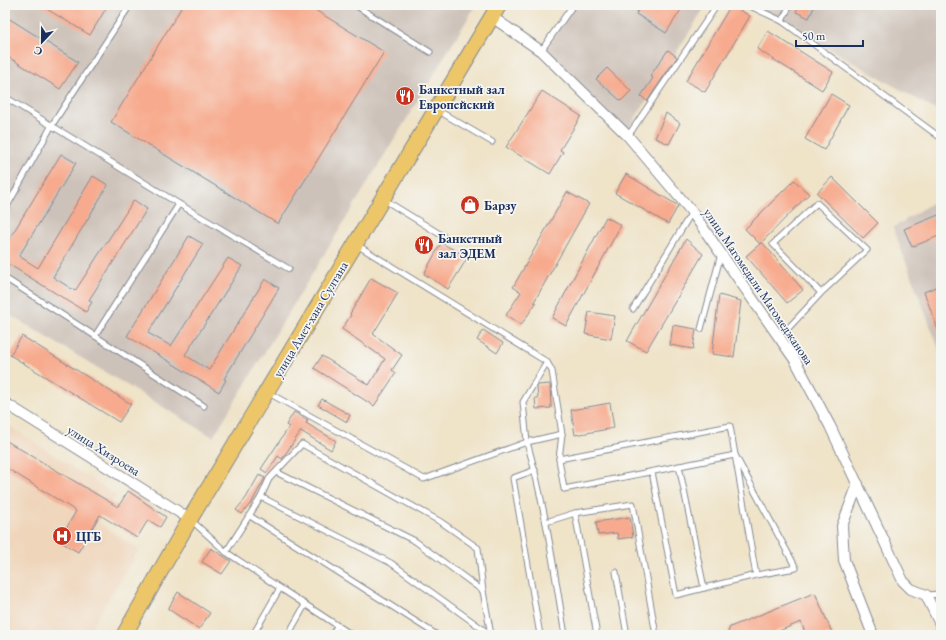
<svg xmlns="http://www.w3.org/2000/svg" width="946" height="640" viewBox="0 0 946 640" font-family="'EB Garamond',serif">
<style>
.built{fill:#efd6bb}
.industrial{fill:#cdc2b9}
.building{fill:#f7aa8d}
.lines{fill:none;stroke-linecap:round;stroke-linejoin:round}
.lane-casing{stroke:#858993;stroke-width:7}
.street-casing{stroke:#858993;stroke-width:12}
.primary-casing{stroke:#858993;stroke-width:17}
.lane{stroke:#fff;stroke-width:5}
.street{stroke:#fff;stroke-width:10}
.primary{stroke:#ecc669;stroke-width:15}
.labels{text-anchor:middle;stroke-width:3.5;stroke-linejoin:round;paint-order:stroke}
.poi-label{font-size:13px;font-weight:bold;fill:#1b2f5e;stroke:#f6f6f2;text-anchor:start}
.street-label{font-size:13px;fill:#1b2f5e;stroke:#f6f6f2}
</style>
<rect width="100%" height="100%" fill="#f6f6f2"/>
<filter id="ink" filterUnits="userSpaceOnUse"><feTurbulence type="fractalNoise" baseFrequency=".025" numOctaves="2"/><feDisplacementMap in="SourceGraphic" scale="8" xChannelSelector="R" yChannelSelector="G"/><feConvolveMatrix kernelMatrix="1 2 1 2 8 2 1 2 1" color-interpolation-filters="sRGB"/></filter>
<filter id="wash" filterUnits="userSpaceOnUse"><feTurbulence type="fractalNoise" baseFrequency=".012" numOctaves="4" result="noise"/><feDisplacementMap in="SourceGraphic" scale="16" xChannelSelector="R" yChannelSelector="G"/><feGaussianBlur stdDeviation="0.9" result="paint"/><feColorMatrix in="noise" values="0 0 0 0 0 0 0 0 0 0 0 0 0 0 0 0 0 1.4 0 .05"/><feComposite in="paint" operator="in"/></filter>
<g filter="url(#wash)">
<rect width="100%" height="100%" fill="#efe3c8"/>
<path class="built" d="M 5,423 L 116,495 L 99,523 L 139,550 L 86,635 L 5,635 Z"/>
<g class="industrial">
<path d="M 5,5 L 476,5 L 213,437 L 5,312 Z"/>
<path d="M 572,5 L 706,5 L 624,136 L 544,54 Z"/>
<path d="M 753,5 L 941,5 L 941,113 Z"/>
<path d="M 941,197 L 941,354 L 893,228 Z"/>
</g>
<g id="blocks">
<g class="building">
<path d="M 40,5 L 108,5 L 90,35 Z"/>
<path d="M 183,5 L 307,5 L 384,52 L 278,224 L 111,122 Z"/>
<path d="M 641,5 L 684,5 L 666,33 L 636,14 Z"/>
<path d="M 731,5 L 750,16 L 705,92 L 686,81 Z"/>
<path d="M 799,5 L 815,5 L 809,18 L 796,12 Z"/>
<path d="M 5,16 L 78,62 L 60,89 L 5,55 Z"/>
<path d="M 768,31 L 833,72 L 822,90 L 757,49 Z"/>
<path d="M 668,50 L 677,57 L 647,101 L 641,96 L 653,78 L 650,76 Z"/>
<path d="M 607,68 L 631,91 L 621,101 L 596,79 Z"/>
<path d="M 542,91 L 581,116 L 560,150 L 563,152 L 550,174 L 506,147 Z"/>
<path d="M 831,94 L 849,105 L 824,150 L 805,139 Z"/>
<path d="M 666,113 L 680,123 L 669,144 L 655,138 Z"/>
<path d="M 61,154 L 76,163 L 19,256 L 38,268 L 93,176 L 108,185 L 53,277 L 75,291 L 134,200 L 147,209 L 89,300 L 92,302 L 86,312 L 5,262 L 5,246 Z"/>
<path d="M 626,174 L 677,205 L 678,206 L 668,224 L 615,193 Z"/>
<path d="M 832,177 L 878,223 L 863,238 L 817,193 Z"/>
<path d="M 794,180 L 809,194 L 760,244 L 745,229 Z"/>
<path d="M 567,192 L 589,204 L 534,302 L 536,303 L 521,325 L 506,315 L 521,292 L 513,287 Z"/>
<path d="M 941,214 L 941,235 L 912,247 L 904,229 Z"/>
<path d="M 606,217 L 621,225 L 566,326 L 552,318 Z"/>
<path d="M 189,236 L 203,244 L 148,333 L 171,346 L 228,258 L 242,266 L 185,355 L 209,370 L 265,279 L 279,288 L 224,379 L 226,380 L 219,392 L 127,336 Z"/>
<path d="M 686,239 L 703,254 L 646,351 L 627,341 Z"/>
<path d="M 762,242 L 803,290 L 787,303 L 746,256 Z"/>
<path d="M 441,243 L 468,257 L 448,289 L 424,274 Z"/>
<path d="M 371,278 L 398,293 L 373,334 L 402,355 L 392,370 L 396,373 L 374,406 L 314,368 L 322,356 L 369,385 L 385,359 L 342,329 L 351,315 L 350,314 Z"/>
<path d="M 938,286 L 941,295 L 940,335 L 924,292 Z"/>
<path d="M 719,295 L 741,301 L 734,357 L 712,354 Z"/>
<path d="M 589,312 L 615,316 L 611,339 L 585,334 Z"/>
<path d="M 673,325 L 696,329 L 693,349 L 670,345 Z"/>
<path d="M 483,330 L 503,343 L 497,353 L 477,340 Z"/>
<path d="M 22,336 L 131,404 L 119,422 L 10,355 Z"/>
<path d="M 550,384 L 551,408 L 536,409 L 535,398 L 538,398 L 537,387 L 538,385 Z"/>
<path d="M 322,399 L 350,415 L 347,422 L 318,405 Z"/>
<path d="M 610,403 L 614,428 L 575,435 L 571,410 Z"/>
<path d="M 294,412 L 308,420 L 306,423 L 336,441 L 331,450 L 301,431 L 282,459 L 278,456 L 267,473 L 261,469 L 289,427 L 286,425 Z"/>
<path d="M 5,440 L 118,507 L 128,491 L 166,517 L 160,527 L 148,520 L 137,538 L 100,515 L 78,552 L 59,541 L 76,511 L 5,467 Z"/>
<path d="M 259,475 L 265,478 L 251,504 L 250,504 L 242,514 L 236,510 L 246,498 Z"/>
<path d="M 630,517 L 633,537 L 618,539 L 617,533 L 598,535 L 596,522 Z"/>
<path d="M 211,548 L 231,561 L 222,574 L 202,562 Z"/>
<path d="M 178,592 L 210,613 L 199,629 L 168,609 Z"/>
<path d="M 814,593 L 816,595 L 833,635 L 806,635 L 801,622 L 769,635 L 729,635 L 728,632 L 730,627 Z"/>
</g>
</g>
</g>
<g filter="url(#ink)">
<use href="#blocks" fill-opacity="0" stroke="#858993" stroke-width="1"/>
<g class="lines">
<defs>
<g id="lane">
<path d="M 355,5 L 430,52"/>
<path d="M 748,5 L 782,21 L 941,138"/>
<path d="M 782,21 L 790,5"/>
<path d="M 541,51 L 573,5"/>
<path d="M 5,97 L 179,204 L 289,269"/>
<path d="M 437,110 L 492,142"/>
<path d="M 628,136 L 717,5"/>
<path d="M 383,199 L 443,236"/>
<path d="M 5,210 L 52,125 L 130,5"/>
<path d="M 357,245 L 547,362 L 523,402 L 527,442 L 562,434 L 552,371 L 547,362"/>
<path d="M 5,278 L 204,406"/>
<path d="M 633,309 L 692,212"/>
<path d="M 701,329 L 721,254"/>
<path d="M 95,336 L 179,204"/>
<path d="M 780,337 L 821,293 L 773,244 L 817,203 L 867,250 L 821,293"/>
<path d="M 267,392 L 424,479 L 527,442 C 545,505 554,570 565,635"/>
<path d="M 562,434 L 559,459 L 564,489 C 621,478 678,466 735,455 L 796,568 L 756,575 L 676,595 L 652,472"/>
<path d="M 559,459 L 730,426 L 756,575"/>
<path d="M 679,466 L 704,588"/>
<path d="M 535,470 L 513,478 L 540,635"/>
<path d="M 276,472 L 415,541 L 483,591"/>
<path d="M 261,497 L 391,563 L 491,635"/>
<path d="M 575,513 L 597,635"/>
<path d="M 250,516 L 437,635"/>
<path d="M 191,520 L 226,552 L 280,588 L 352,635"/>
<path d="M 546,522 L 575,513 L 633,504 L 656,635"/>
<path d="M 226,552 L 261,497 L 269,479 L 302,444 L 441,522 L 478,548 L 483,591 L 491,635"/>
<path d="M 616,572 L 627,635"/>
<path d="M 926,595 L 941,594"/>
<path d="M 253,635 L 280,588"/>
<path d="M 288,635 L 305,605"/>
<path d="M 332,635 L 337,626"/>
</g>
<g id="street">
<path d="M 492,17 L 541,51 L 628,136 L 692,212 L 795,360 L 830,426 L 903,581 L 911,589 L 926,595 L 941,626"/>
<path d="M 5,403 L 190,519"/>
<path d="M 858,484 L 842,526 L 844,560 L 873,635"/>
</g>
<path id="primary" d="M 124,635 L 190,519 L 499,5"/>
</defs>
<use href="#lane" class="lane-casing"/>
<use href="#street" class="street-casing"/>
<use href="#primary" class="primary-casing"/>
<use href="#lane" class="lane"/>
<use href="#street" class="street"/>
<use href="#primary" class="primary"/>
</g>
</g>
<defs>
<symbol id="restaurant-disc" viewBox="-11 -11 22 22"><circle r="9.5" fill="#c8321e" stroke="#f6f6f2"/><path d="M-5-6h1v4h1v-4h1v4h1v-4h1v5L-1.5 .5V6h-2V.5L-5-1ZM5-6V6H3V1.5H1.5Q1.5-4 5-6Z" fill="#fff"/></symbol>
<symbol id="shop-disc" viewBox="-11 -11 22 22"><circle r="9.5" fill="#c8321e" stroke="#f6f6f2"/><path d="M-5-2.5h2.3a2.7 3.5 0 0 1 5.4 0H5L5.5 6h-11ZM-1.5-2.5h3a1.5 2.3 0 0 0-3 0Z" fill="#fff"/></symbol>
<symbol id="hospital-disc" viewBox="-11 -11 22 22"><circle r="9.5" fill="#c8321e" stroke="#f6f6f2"/><path d="M-5-5h3v3.5h4V-5h3V5h-3V1.5h-4V5h-3Z" fill="#fff"/></symbol>
</defs>
<g fill-rule="evenodd">
<use href="#restaurant-disc" x="394" y="85" width="22" height="22"/>
<use href="#shop-disc" x="459" y="194" width="22" height="22"/>
<use href="#restaurant-disc" x="413" y="234" width="22" height="22"/>
<use href="#hospital-disc" x="51" y="525" width="22" height="22"/>
</g>
<g class="labels">
<g class="poi-label">
<text x="419" y="94">Банкетный зал<tspan x="419" dy="15">Европейский</tspan></text>
<text x="484" y="210">Барзу</text>
<text x="438" y="243">Банкетный<tspan x="438" dy="15">зал ЭДЕМ</tspan></text>
<text x="76" y="541">ЦГБ</text>
</g>
<g class="street-label">
<text transform="translate(759 286) rotate(56)" y="5">улица Магомедали Магомеджановa</text>
<text transform="translate(310 319) rotate(-59)" y="5">улица Амет-хана Султана</text>
<text transform="translate(104 450) rotate(32)" y="5">улица Хизроева</text>
</g>
</g>
<rect width="946" height="640" fill="none" stroke="#f6f6f2" stroke-width="20"/>
<g transform="translate(42 42) rotate(202)" stroke="#f6f6f2" stroke-width="3" paint-order="stroke">
<path d="M0-3L7 15L0 10L-7 15Z" fill="#1b2f5e"/>
<text y="-6" font-size="11" font-weight="bold" text-anchor="middle" fill="#1b2f5e">С</text>
</g>
<path d="M796 40v6h67v-6" fill="none" stroke="#1b2f5e" stroke-width="2"/>
<text x="802" y="40" font-size="12" fill="#1b2f5e" stroke="#f6f6f2" stroke-width="3" paint-order="stroke">50 m</text>
</svg>
